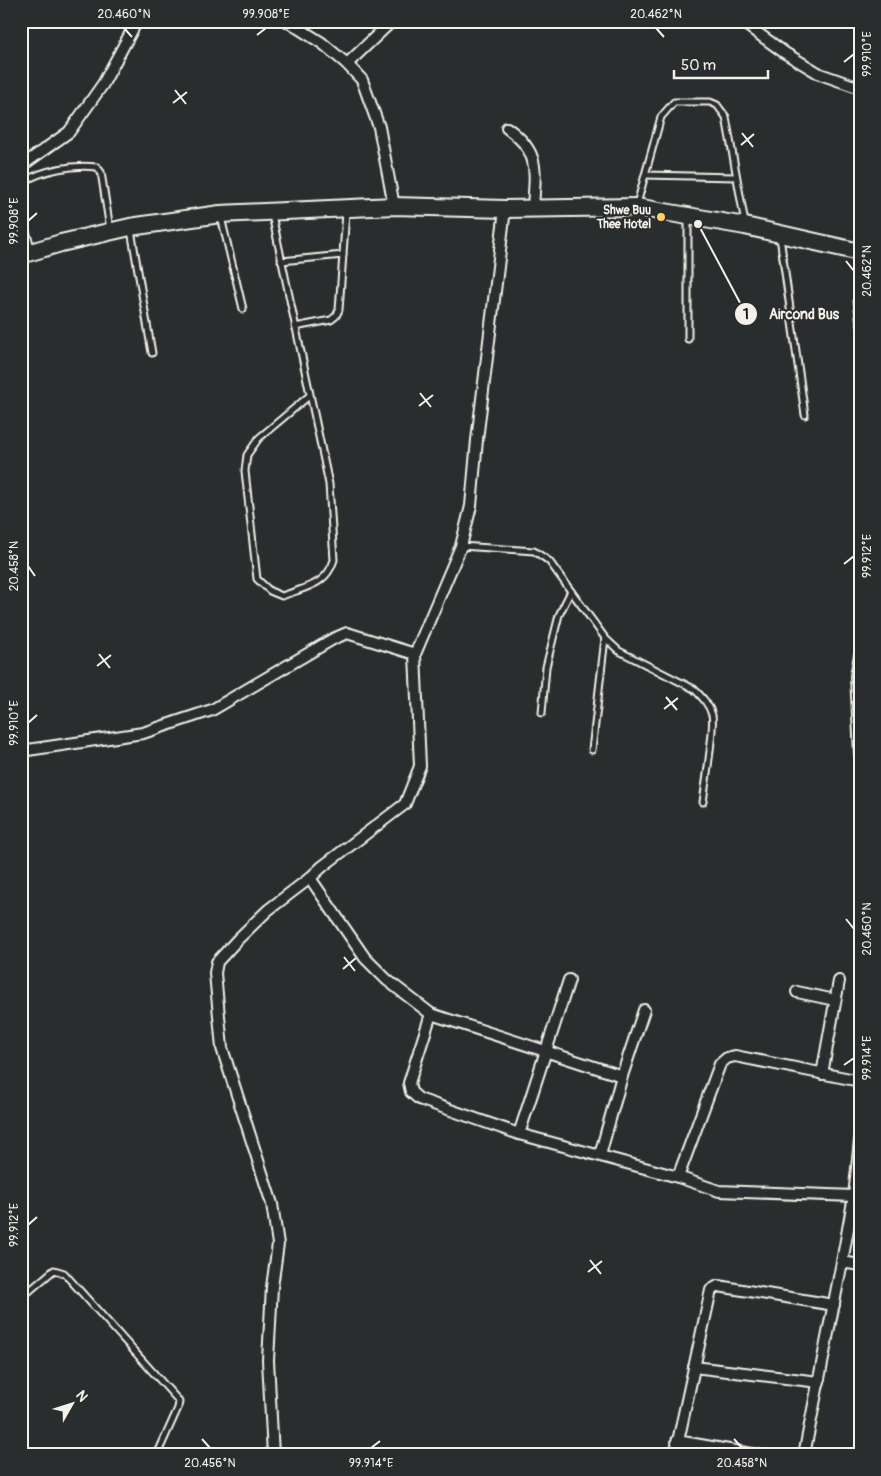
<svg xmlns="http://www.w3.org/2000/svg" width="881" height="1476" viewBox="0 0 881 1476" font-family="Pangolin,sans-serif">
<style>
.lines{fill:none;stroke-linecap:round;stroke-linejoin:round}
.service-casing{stroke:#f4f1e8;stroke-width:9}
.minor-casing{stroke:#f4f1e8;stroke-width:14}
.trunk-casing{stroke:#f4f1e8;stroke-width:20}
.service{stroke:#2a2d2e;stroke-width:5}
.minor{stroke:#2a2d2e;stroke-width:10}
.trunk{stroke:#2a2d2e;stroke-width:16}
.ticks{fill:none;stroke:#f4f1e8;stroke-width:2}
.poi-dot{fill:#ffd166;stroke:#2a2d2e;stroke-width:2}
.labels{text-anchor:middle;stroke-width:4;stroke-linejoin:round;paint-order:stroke}
.poi-label{font-size:12px;font-weight:bold;fill:#f4f1e8;stroke:#2a2d2e;text-anchor:end}
.leader{fill:none;stroke:#f4f1e8;stroke-width:2}
.callout-dot{fill:#f4f1e8;stroke:#2a2d2e;stroke-width:2}
.mark-label{font-size:15px;text-anchor:middle;font-weight:bold;fill:#111}
.callout-label{font-size:14px;text-anchor:middle;font-weight:bold;fill:#f4f1e8;stroke:#2a2d2e;stroke-width:4;stroke-linejoin:round;paint-order:stroke}
.neatline{fill:none;stroke:#f4f1e8;stroke-width:2}
.ticks-label{font-size:12px;text-anchor:middle;fill:#f4f1e8}
</style>
<rect width="100%" height="100%" fill="#2a2d2e"/>
<filter id="ink" filterUnits="userSpaceOnUse"><feTurbulence type="fractalNoise" baseFrequency=".02" numOctaves="2"/><feDisplacementMap in="SourceGraphic" scale="10" xChannelSelector="R" yChannelSelector="G"/><feConvolveMatrix kernelMatrix="1 2 1 2 8 2 1 2 1" color-interpolation-filters="sRGB"/></filter>
<g filter="url(#ink)">
<g class="lines">
<defs>
<g id="service">
<path d="M 645,175 L 736,177"/>
<path d="M 21,183 C 42,170 73,164 97,167 L 101,172 L 110,229"/>
<path d="M 637,204 L 661,117 L 674,102 L 710,102 L 717,105 L 726,117 L 745,223"/>
<path d="M 272,215 L 329,484 L 334,560 C 326,586 305,587 282,596 L 270,591 L 257,579 L 245,471 L 247,455 L 259,438 L 309,396"/>
<path d="M 221,217 L 243,309"/>
<path d="M 131,230 L 152,353"/>
<path d="M 780,237 L 805,415"/>
<path d="M 281,261 L 343,255"/>
<path d="M 860,289 L 857,300 L 860,324"/>
<path d="M 295,327 L 331,320 L 336,316 L 339,310 L 346,212"/>
<path d="M 688,339 L 688,219"/>
<path d="M 461,546 L 534,551 L 549,561 L 605,638 L 619,651 L 694,689 C 702,697 709,704 712,715 C 715,725 705,787 703,802"/>
<path d="M 542,713 L 546,667 L 559,615 L 571,591"/>
<path d="M 592,750 L 605,638"/>
<path d="M 21,1298 L 54,1270 L 64,1273 L 177,1399 L 179,1402 L 178,1408 L 157,1455"/>
</g>
<g id="minor">
<path d="M 287,21 L 322,43 L 347,64 L 362,80 L 379,127 L 394,206"/>
<path d="M 741,21 L 785,53 L 820,74 L 860,88"/>
<path d="M 347,64 L 392,21"/>
<path d="M 507,128 C 541,152 535,171 533,208"/>
<path d="M 21,166 L 69,132 L 103,84 L 137,21"/>
<path d="M 505,209 L 477,440 L 471,506 L 461,546 L 415,654 L 420,766 L 405,804 L 323,866 L 310,878 L 365,958 L 387,980 L 431,1014 L 622,1076"/>
<path d="M 21,224 L 30,252"/>
<path d="M 860,655 L 856,676 L 860,754"/>
<path d="M 21,751 L 143,733 L 212,710 L 333,639 L 347,633 L 415,654"/>
<path d="M 797,992 L 835,1000"/>
<path d="M 431,1014 L 409,1083 L 411,1092 L 419,1099 L 519,1134 L 678,1177 L 719,1191 L 854,1196"/>
<path d="M 822,1074 L 839,981"/>
<path d="M 519,1134 L 569,980"/>
<path d="M 600,1155 L 622,1076 L 644,1010"/>
<path d="M 678,1177 L 720,1064 L 727,1058 L 735,1056 L 860,1081"/>
<path d="M 842,1262 L 860,1265"/>
<path d="M 694,1367 L 819,1382"/>
<path d="M 677,1441 L 758,1455"/>
<path d="M 273,1455 L 268,1360 L 272,1287 L 278,1244 L 272,1204 L 222,1048 L 215,973 L 217,962 L 238,939 L 268,910 L 310,878"/>
<path d="M 675,1455 L 711,1290 L 718,1286 L 834,1305"/>
<path d="M 804,1455 L 842,1262 L 854,1196 L 860,1140"/>
</g>
<path id="trunk" d="M 21,255 L 61,243 L 130,227 L 220,214 L 394,206 L 505,209 L 636,207 L 745,226 L 860,252"/>
</defs>
<use href="#service" class="service-casing"/>
<use href="#minor" class="minor-casing"/>
<use href="#trunk" class="trunk-casing"/>
<use href="#service" class="service"/>
<use href="#minor" class="minor"/>
<use href="#trunk" class="trunk"/>
</g>
</g>
<path class="ticks" d="M 124,28 L 132,37M 656,28 L 664,37M 257,35 L 266,28M 844,62 L 854,54M 175,90 L 186,104M 173,103 L 187,92M 742,133 L 753,147M 741,145 L 754,134M 28,221 L 37,213M 846,261 L 854,271M 420,393 L 431,407M 419,406 L 433,395M 844,564 L 854,556M 28,566 L 35,576M 99,654 L 110,668M 97,666 L 111,655M 666,697 L 677,710M 664,709 L 678,698M 28,723 L 37,715M 846,919 L 854,929M 344,957 L 355,971M 343,969 L 356,958M 844,1065 L 854,1058M 28,1225 L 37,1217M 590,1260 L 601,1274M 588,1272 L 602,1261M 202,1439 L 210,1448M 734,1439 L 742,1448M 371,1448 L 380,1441"/>
<circle class="poi-dot" cx="661" cy="217" r="5"/>
<g class="labels">
<g class="poi-label">
<text x="651" y="214">Shwe Buu<tspan x="651" dy="14">Thee Hotel</tspan></text>
</g>
</g>
<path class="leader" d="M698 224L746 314"/>
<g class="callout-dot">
<circle cx="698" cy="224" r="5"/>
<circle cx="746" cy="314" r="12"/>
</g>
<g class="mark-label">
<text x="746" y="319">1</text>
</g>
<g class="callout-label">
<text x="804" y="319">Aircond Bus</text>
</g>
<rect width="881" height="1476" fill="none" stroke="#2a2d2e" stroke-width="55"/>
<g transform="translate(72 1404) rotate(51)" stroke="#2a2d2e" stroke-width="4" paint-order="stroke">
<path d="M0-4L9 19L0 12L-9 19Z" fill="#f4f1e8"/>
<text y="-8" font-size="14" font-weight="bold" text-anchor="middle" fill="#f4f1e8">N</text>
</g>
<path d="M674 70v8h94v-8" fill="none" stroke="#f4f1e8" stroke-width="2.5"/>
<text x="681" y="70" font-size="15" fill="#f4f1e8" stroke="#2a2d2e" stroke-width="4" paint-order="stroke">50 m</text>
<rect x="28" y="28" width="826" height="1420" class="neatline"/>
<g class="ticks-label">
<text x="124" y="18">20.460°N</text>
<text x="266" y="18">99.908°E</text>
<text x="656" y="18">20.462°N</text>
<text transform="translate(867 54) rotate(-90)" y="4">99.910°E</text>
<text transform="translate(14 221) rotate(-90)" y="4">99.908°E</text>
<text transform="translate(867 271) rotate(-90)" y="4">20.462°N</text>
<text transform="translate(867 556) rotate(-90)" y="4">99.912°E</text>
<text transform="translate(14 566) rotate(-90)" y="4">20.458°N</text>
<text transform="translate(14 723) rotate(-90)" y="4">99.910°E</text>
<text transform="translate(867 929) rotate(-90)" y="4">20.460°N</text>
<text transform="translate(867 1058) rotate(-90)" y="4">99.914°E</text>
<text transform="translate(14 1225) rotate(-90)" y="4">99.912°E</text>
<text x="210" y="1467">20.456°N</text>
<text x="371" y="1467">99.914°E</text>
<text x="742" y="1467">20.458°N</text>
</g>
</svg>
